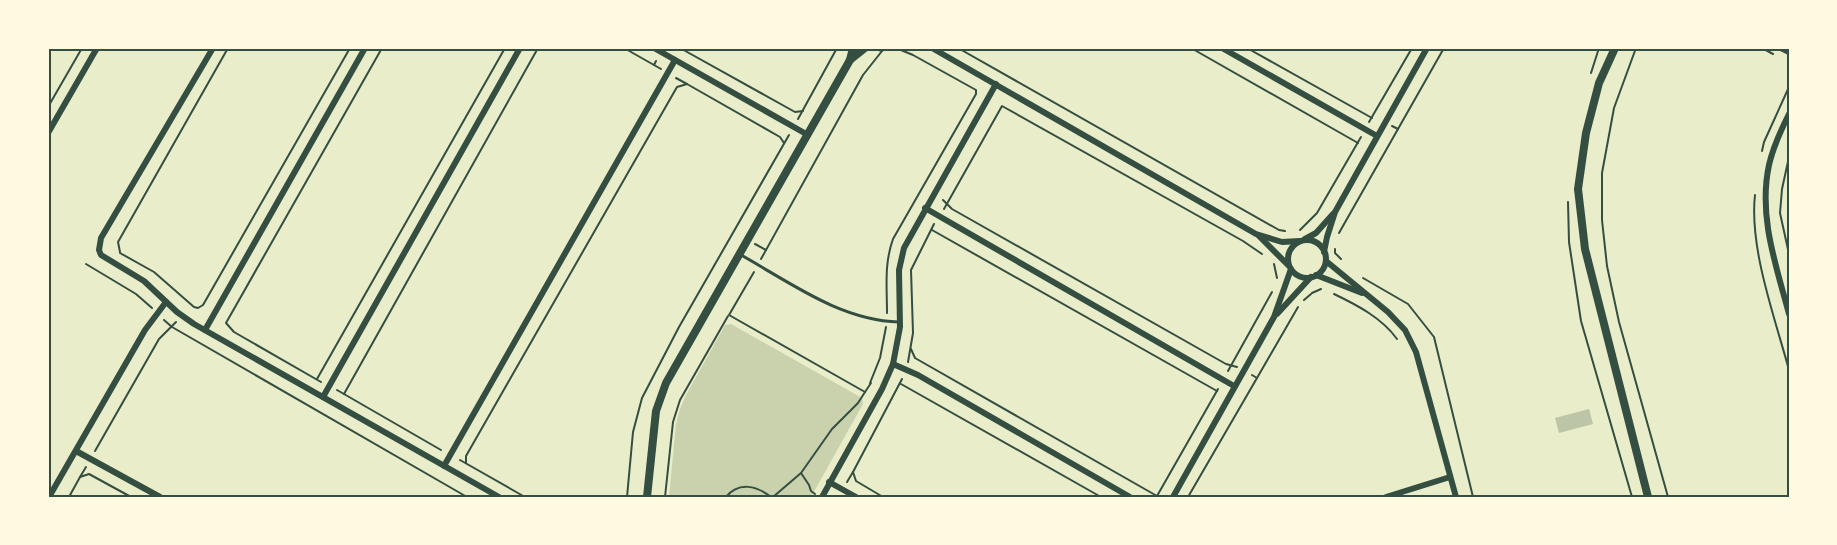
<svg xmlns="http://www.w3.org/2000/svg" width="1837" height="545" viewBox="0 0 1837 545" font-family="'Exo 2',sans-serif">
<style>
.green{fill:#cad2ad}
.building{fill:#bcc5a7}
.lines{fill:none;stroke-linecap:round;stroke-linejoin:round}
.path{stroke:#344e41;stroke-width:2}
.service{stroke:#344e41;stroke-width:3}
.minor{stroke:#344e41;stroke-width:6}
.tertiary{stroke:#344e41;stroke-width:8}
.neatline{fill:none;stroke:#344e41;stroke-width:2}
</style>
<rect width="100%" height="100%" fill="#e9edc9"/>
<path class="green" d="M 731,324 L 862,398 L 863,404 L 811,497 L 669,497 L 676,424 L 680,409 L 686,395 L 725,325 Z"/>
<path class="building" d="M 1589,409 L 1593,424 L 1559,433 L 1555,418 Z"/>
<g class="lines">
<g class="path">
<path d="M 624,48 L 654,65"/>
<path d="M 680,48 L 795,112 L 803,111"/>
<path d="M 958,48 L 1279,230 L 1285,231"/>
<path d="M 1191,48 L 1358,143"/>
<path d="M 1247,48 L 1372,118"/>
<path d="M 1636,48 L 1614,108 L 1602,173 L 1602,220 L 1607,266 L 1619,322 L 1668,497"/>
<path d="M 1762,48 L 1773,54"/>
<path d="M 875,49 L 882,51 L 886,48"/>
<path d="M 656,61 L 654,65 L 661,69"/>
<path d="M 1591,73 L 1599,48"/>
<path d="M 676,78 L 687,84"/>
<path d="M 48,107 L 82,48"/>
<path d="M 798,119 L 837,48"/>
<path d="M 1369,122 L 1412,48"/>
<path d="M 1392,126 L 1398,129 L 1444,48"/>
<path d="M 1762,151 L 1764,142 L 1789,87"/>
<path d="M 1789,157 L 1782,189 L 1780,213 L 1789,254"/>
<path d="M 1755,195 C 1749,248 1775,318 1789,370"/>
<path d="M 943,200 L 952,209 L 1226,364 L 1237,367"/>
<path d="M 1568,202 L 1569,242 L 1581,321 L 1632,497"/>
<path d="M 944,209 L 1002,106 L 1243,241 L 1262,254"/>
<path d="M 932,230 L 1217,391"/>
<path d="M 1300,230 L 1317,213 L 1361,137"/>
<path d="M 1339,233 L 1398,129"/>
<path d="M 755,244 L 766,250"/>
<path d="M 1335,249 L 1335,253 L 1341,259"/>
<path d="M 120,252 L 118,242 L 228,48"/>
<path d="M 120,253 L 154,272 L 194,307 L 198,308 L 203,305 L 350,48"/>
<path d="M 761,259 L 863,75 L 882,51"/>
<path d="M 86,264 L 136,294 L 152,308"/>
<path d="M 1274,264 L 1277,278"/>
<path d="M 754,272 L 729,315 L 865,392 L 858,403 L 832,429 L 801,473 L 809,485 L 811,491 L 815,494"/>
<path d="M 1363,278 L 1408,304 L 1434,337 L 1473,497"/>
<path d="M 1312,293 L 1321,289"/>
<path d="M 1334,294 C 1357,305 1382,318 1397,339"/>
<path d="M 1304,300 L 1311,294"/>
<path d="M 887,313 C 887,287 884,264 893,239 L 976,94 L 976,90 L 913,55 L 896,48"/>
<path d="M 164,320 L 172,327 L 467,497"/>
<path d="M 911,349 L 915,358 L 1157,496 L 1218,389"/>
<path d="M 908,362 L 913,333 L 911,270 L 934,224"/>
<path d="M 1228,371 L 1272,292"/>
<path d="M 1252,375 L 1257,378 L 1298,307"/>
<path d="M 317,379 L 505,48"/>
<path d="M 321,382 L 234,332 L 226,323 L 382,48"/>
<path d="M 870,383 L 880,358 L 886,327"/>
<path d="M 901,384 L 1101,497"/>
<path d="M 337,390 L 441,450"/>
<path d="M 865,392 L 871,383"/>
<path d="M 344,394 L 538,48"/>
<path d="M 95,451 L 159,339 L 176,322"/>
<path d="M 460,460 L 525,497"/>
<path d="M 466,463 L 466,456 L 677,87 L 687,84 L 780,137 L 784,143"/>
<path d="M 80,477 L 86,467"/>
<path d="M 847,482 L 853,472"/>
<path d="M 69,497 L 80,477 L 89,474 L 131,497"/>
<path d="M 627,497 L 633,432 L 642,398 L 679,327 L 789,135"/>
<path d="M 665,497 L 673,422 L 680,400 L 728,316"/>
<path d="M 726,497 C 739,481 757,486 771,497"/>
<path d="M 773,497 L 801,473"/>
<path d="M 883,497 L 856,481 L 853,472 L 902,379"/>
<path d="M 1188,497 L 1257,378"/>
</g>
<path class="service" d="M 741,255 C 791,283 840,320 899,322"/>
<g class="minor">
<path d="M 213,48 L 101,238 L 99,250 L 101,255 L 144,281 L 177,312 L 194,324 L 499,497"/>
<path d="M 654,48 L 808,135"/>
<path d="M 932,48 L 1256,234 L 1282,242 L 1300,241"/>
<path d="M 1222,48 L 1377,136"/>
<path d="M 1781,48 L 1789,52"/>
<path d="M 1789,114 C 1781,130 1773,147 1769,165 C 1758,216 1776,265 1789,314"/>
<path d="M 48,133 L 97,48"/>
<path d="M 925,208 L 1234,386"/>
<path d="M 1259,236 L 1288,265"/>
<path d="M 1305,239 L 1316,233 L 1333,214"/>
<circle cx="1307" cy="259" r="19"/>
<path d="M 1324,252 L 1327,237 L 1335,212 L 1427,48"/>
<path d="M 1326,261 L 1388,312 L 1405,330 L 1416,352 L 1456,497"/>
<path d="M 1316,275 L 1362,293"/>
<path d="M 1277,314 L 1311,277"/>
<path d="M 205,330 L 365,48"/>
<path d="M 893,364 L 918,375 L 1130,497"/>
<path d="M 323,397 L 520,48"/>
<path d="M 76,451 L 160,497"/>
<path d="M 444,466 L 675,60"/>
<path d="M 829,482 L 856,497"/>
<path d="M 49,497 L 145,330 L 166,302"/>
<path d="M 822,497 L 882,389 L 893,364 L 900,327 L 899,270 L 904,248 L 996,84"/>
<path d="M 1173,497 L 1274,317 L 1291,269"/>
<path d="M 1386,497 L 1450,477"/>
</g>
<g class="tertiary">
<path d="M 1615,48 L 1599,83 L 1586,133 L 1578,189 L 1585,249 L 1648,497"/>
<path d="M 850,60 L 865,48"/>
<path d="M 647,497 L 656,411 L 666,383 L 850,60 L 853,48"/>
</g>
</g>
<rect width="1837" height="545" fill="none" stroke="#fefae0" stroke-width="99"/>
<rect x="50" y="50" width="1738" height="446" class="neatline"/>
</svg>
